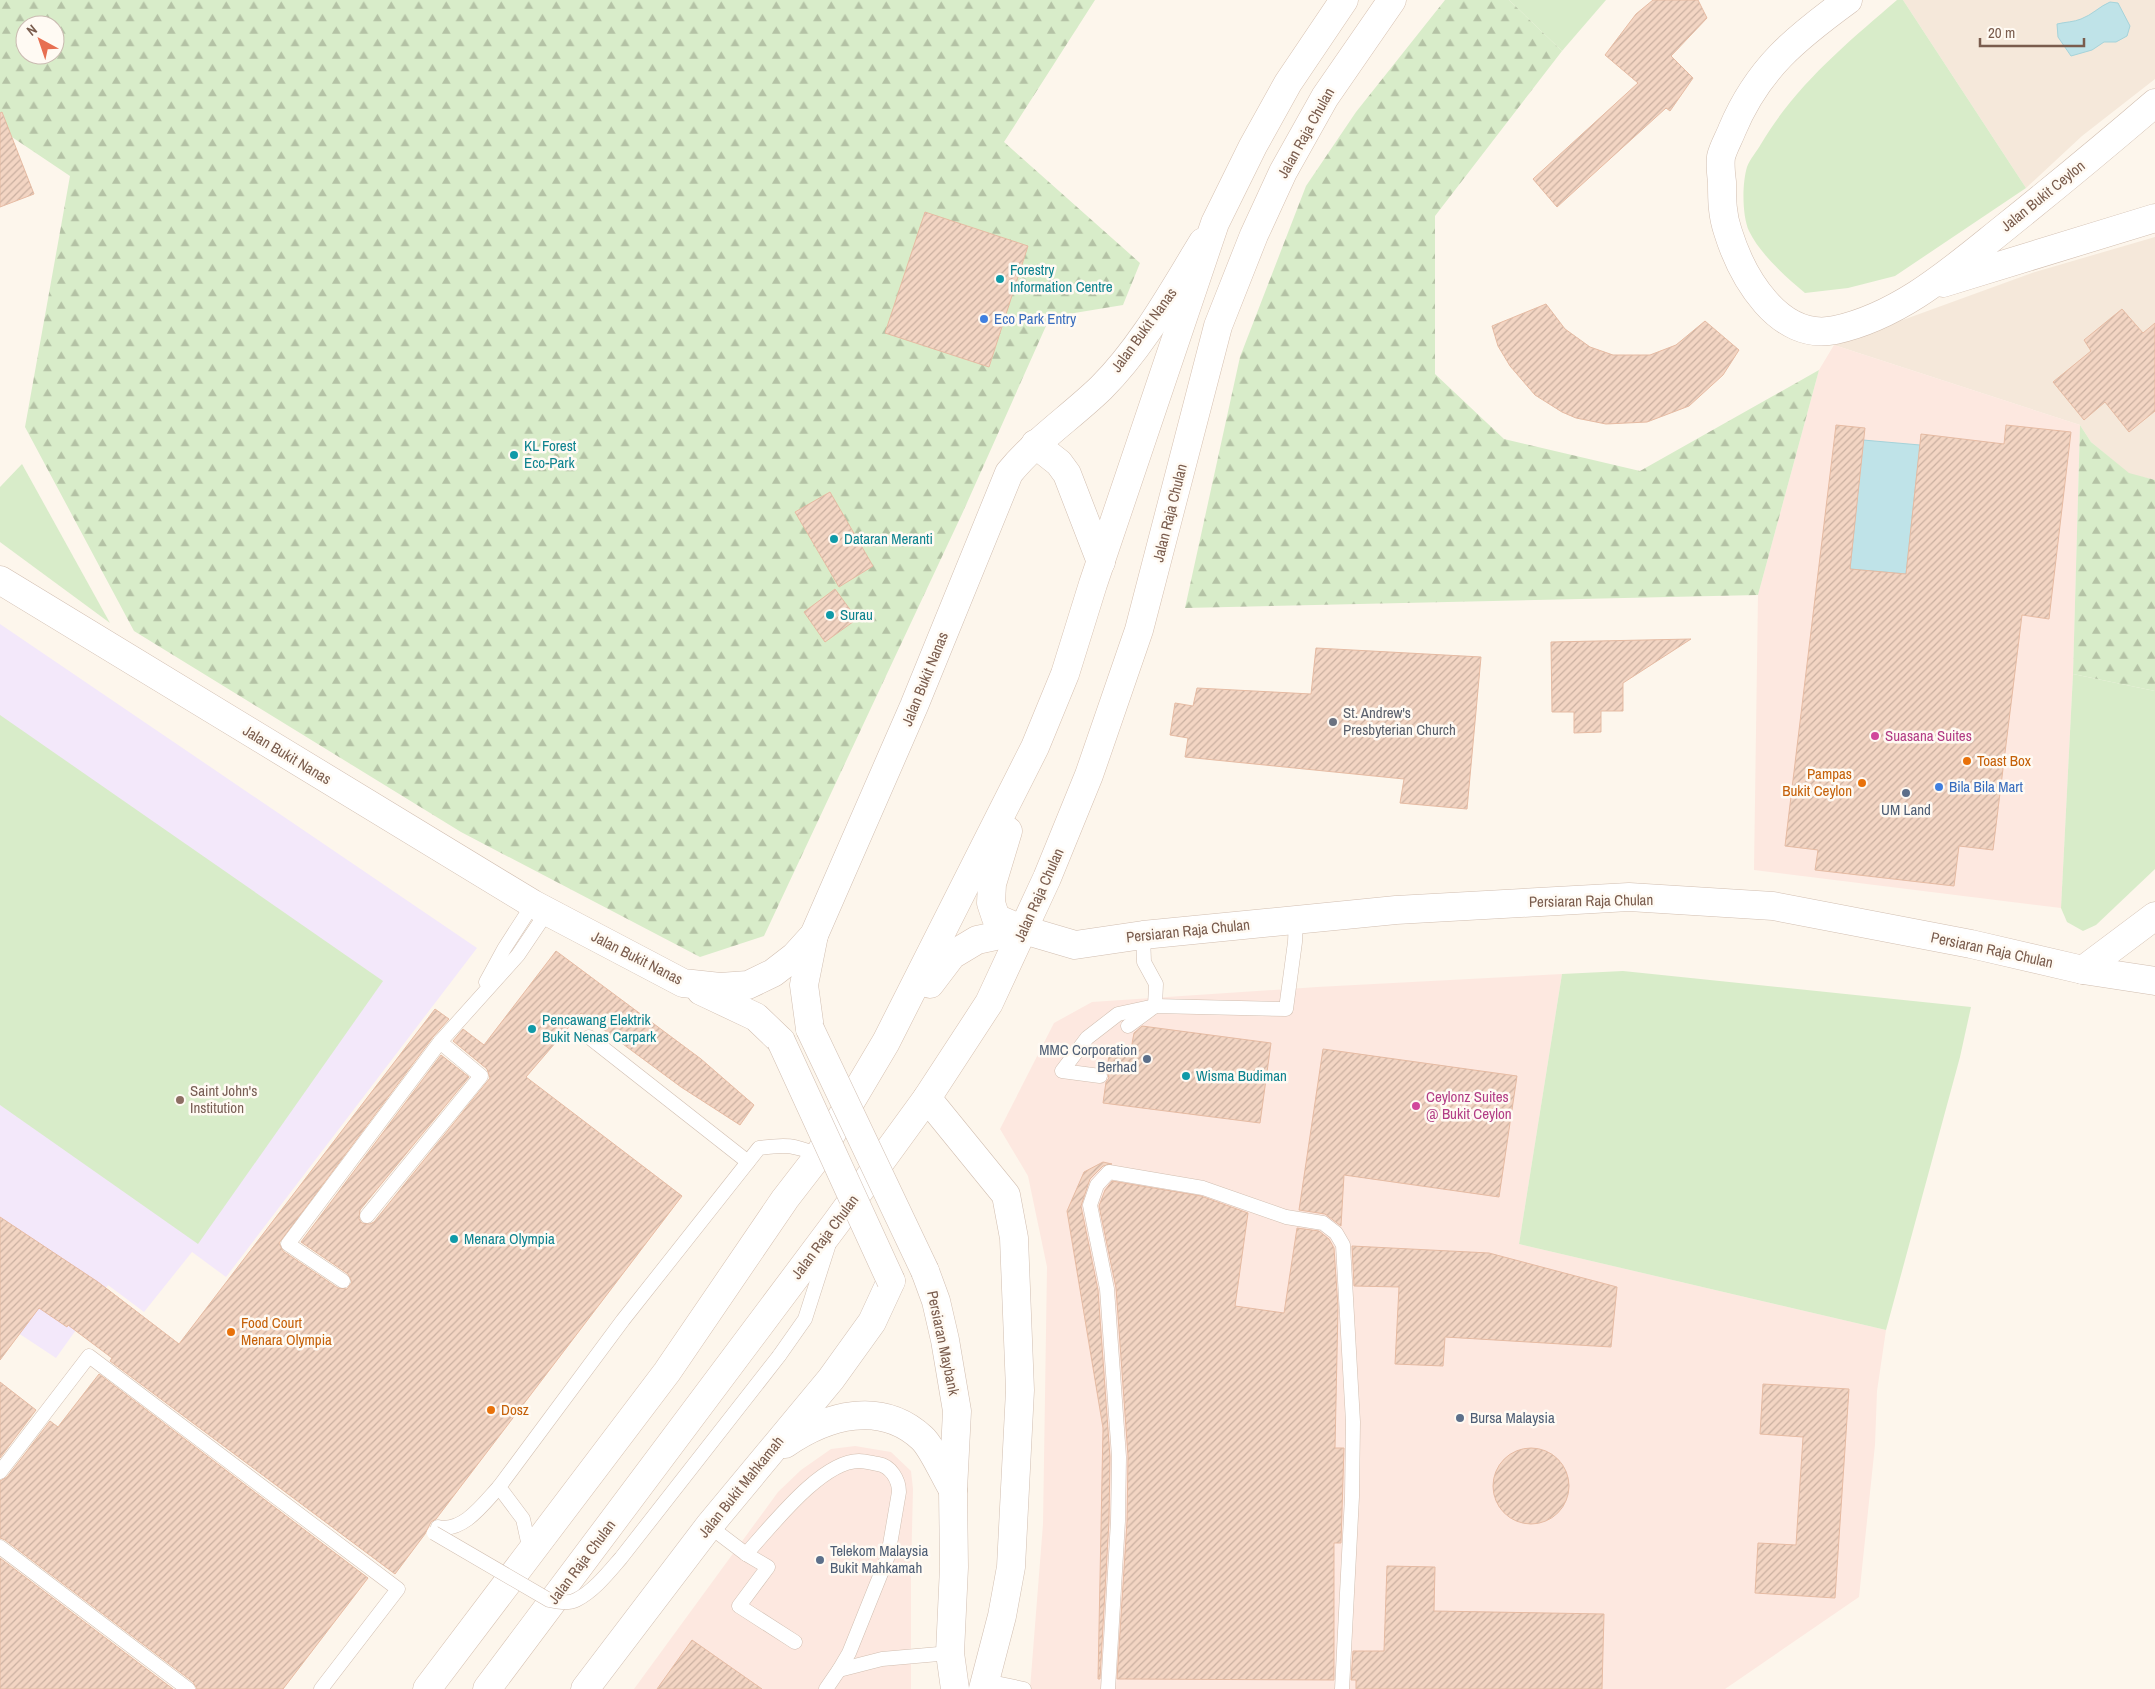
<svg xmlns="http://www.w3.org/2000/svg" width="2155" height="1689" viewBox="0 0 2155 1689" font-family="'Archivo Narrow',sans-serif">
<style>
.residential{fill:#f5e8da}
.commercial{fill:#fde8e0}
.education{fill:#f3e8fa}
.grass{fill:#d8ecc9}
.forest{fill:url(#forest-firs);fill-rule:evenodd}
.water{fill:#bfe3e8;stroke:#a5d3da}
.building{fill:url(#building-hatch);stroke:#e6bba3}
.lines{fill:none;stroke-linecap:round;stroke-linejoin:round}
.lane-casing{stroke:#d1beb0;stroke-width:15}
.street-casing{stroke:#d1beb0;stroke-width:29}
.secondary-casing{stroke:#d6c0b0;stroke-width:29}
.lane{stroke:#fff;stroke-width:14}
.street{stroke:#fff;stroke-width:28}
.secondary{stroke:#fff;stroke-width:28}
.lane-bridge-casing{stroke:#d1beb0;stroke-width:15;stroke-linecap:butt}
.street-bridge-casing{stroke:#d1beb0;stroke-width:29;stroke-linecap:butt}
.lane-bridge{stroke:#fff;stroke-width:14}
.street-bridge{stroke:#fff;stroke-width:28}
.culture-dot{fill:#0f9aa8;stroke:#fffaf3;stroke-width:2}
.shop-dot{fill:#3f7fe0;stroke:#fffaf3;stroke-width:2}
.worship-dot{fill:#6b7280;stroke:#fffaf3;stroke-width:2}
.hotel-dot{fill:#d1479c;stroke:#fffaf3;stroke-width:2}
.food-dot{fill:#e8710a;stroke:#fffaf3;stroke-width:2}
.service-dot{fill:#5c6f8a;stroke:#fffaf3;stroke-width:2}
.education-dot{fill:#8d6e63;stroke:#fffaf3;stroke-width:2}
.labels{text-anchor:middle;stroke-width:5;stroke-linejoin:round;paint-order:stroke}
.street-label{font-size:15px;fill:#7a5c4d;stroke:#fffaf3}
.culture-label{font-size:15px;fill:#0d838f;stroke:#fffaf3;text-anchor:start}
.shop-label{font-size:15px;fill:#366cbe;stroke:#fffaf3;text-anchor:start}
.worship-label{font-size:15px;fill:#5b616d;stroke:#fffaf3;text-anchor:start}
.hotel-label{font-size:15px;fill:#b23c85;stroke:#fffaf3;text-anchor:start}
.food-label{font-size:15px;fill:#c56008;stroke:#fffaf3;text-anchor:start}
.service-label{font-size:15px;fill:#4e5e75;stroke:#fffaf3;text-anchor:start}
.education-label{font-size:15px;fill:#785e54;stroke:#fffaf3;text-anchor:start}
</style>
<defs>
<pattern id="forest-firs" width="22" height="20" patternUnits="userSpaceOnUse" patternTransform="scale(1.25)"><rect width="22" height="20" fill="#d8ecc9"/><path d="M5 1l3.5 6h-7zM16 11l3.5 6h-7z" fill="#b4c2a5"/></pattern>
<pattern id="building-hatch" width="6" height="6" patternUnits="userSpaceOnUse" patternTransform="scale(1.25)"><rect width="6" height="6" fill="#f3d5c3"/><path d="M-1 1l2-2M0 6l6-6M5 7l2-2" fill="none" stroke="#cab0a1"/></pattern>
</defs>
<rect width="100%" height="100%" fill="#fdf6ec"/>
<g class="residential">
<path d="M 1903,0 L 2155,0 L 2155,79 L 2082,136 L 2026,188 Z"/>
<path d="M 2155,237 L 2155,480 L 2129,474 L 2091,442 L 2080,425 L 1834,345 L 2035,272 Z"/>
</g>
<g class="commercial">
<path d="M 1834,345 L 2080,425 L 2073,674 L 2061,908 L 1754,870 L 1758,595 L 1819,370 Z"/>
<path d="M 1562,974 L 1519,1244 L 1886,1330 L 1877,1391 L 1875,1445 L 1859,1597 L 1725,1689 L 1030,1689 L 1043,1524 L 1047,1267 L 1028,1176 L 1000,1129 L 1054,1023 L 1092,1002 L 1317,987 Z"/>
<path d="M 855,1446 L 891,1452 L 911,1471 L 913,1489 L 911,1572 L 911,1689 L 634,1689 L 778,1492 L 801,1470 L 831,1449 Z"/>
</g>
<path class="education" d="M 0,624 L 477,948 L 226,1277 L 192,1252 L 144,1312 L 108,1285 L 56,1358 L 0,1321 Z"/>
<g class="grass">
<path d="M 1509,0 L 1606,0 L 1562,51 Z"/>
<path d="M 1897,0 L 1903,0 L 2026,188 L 1895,276 L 1848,288 L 1805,293 C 1786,277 1760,254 1749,231 C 1742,215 1742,184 1747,167 C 1750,159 1757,151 1761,144 C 1795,86 1847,43 1897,0 Z"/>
<path d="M 22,464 L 110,623 L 0,542 L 0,487 Z"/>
<path d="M 2073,674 L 2155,691 L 2155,869 L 2096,925 L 2083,931 L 2067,922 L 2061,908 Z"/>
<path d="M 0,715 L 383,981 L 198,1244 L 0,1105 Z"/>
<path d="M 1623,971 L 1971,1007 L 1960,1057 L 1886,1330 L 1519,1244 L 1562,974 Z"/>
</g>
<g class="forest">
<path d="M 0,0 L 1095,0 L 1004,142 L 1140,263 L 1123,305 L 1050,317 L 962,514 L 764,936 L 700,957 L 461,832 L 134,631 L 25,427 L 70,176 L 0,129 ZM 25,25 L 55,25 L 55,55 L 25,55 Z"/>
<path d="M 1445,0 L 1509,0 L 1562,51 L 1435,216 L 1435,374 L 1504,439 L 1640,471 L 1819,370 L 1758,595 L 1185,608 L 1240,357 L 1306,186 L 1356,112 Z"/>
<path d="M 2080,425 L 2091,442 L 2129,473 L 2155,480 L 2155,691 L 2073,674 Z"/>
</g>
<g class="water">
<path d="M 2110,2 L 2118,3 L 2130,26 L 2127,36 L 2116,42 L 2104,42 L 2092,50 L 2071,56 L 2058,37 L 2057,24 C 2065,22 2074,22 2081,19 C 2092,15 2100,6 2110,2 Z"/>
<path d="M 1863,440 L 1920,445 L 1906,574 L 1850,569 Z"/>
</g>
<g class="building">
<path d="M 1653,0 L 1698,0 L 1707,18 L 1671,56 L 1693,78 L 1670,111 L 1666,108 L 1557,207 L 1533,179 L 1638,83 L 1605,55 L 1636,14 Z"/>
<path d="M 2,112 L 34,194 L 0,207 L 0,113 Z"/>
<path d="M 925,212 L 1028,246 L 989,367 L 885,333 Z"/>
<path d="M 1546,304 L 1565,329 L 1590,347 L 1613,355 L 1650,355 L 1676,345 L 1705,321 L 1739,350 L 1723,375 L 1689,406 L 1647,422 L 1606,424 L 1576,418 L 1562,412 L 1535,395 L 1510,366 L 1498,346 L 1492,326 Z"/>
<path d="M 2122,309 L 2143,333 L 2155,323 L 2155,411 L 2129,432 L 2105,402 L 2084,420 L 2053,382 L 2091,351 L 2084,340 Z"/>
<path d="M 1836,425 L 1865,428 L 1850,569 L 1906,574 L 1921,434 L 2004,444 L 2006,425 L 2071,432 L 2049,619 L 2022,615 L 1993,850 L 1959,846 L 1954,886 L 1815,870 L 1818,850 L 1785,846 Z"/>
<path d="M 830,492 L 873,566 L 839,587 L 795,512 Z"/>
<path d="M 835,589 L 857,619 L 825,642 L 804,612 Z"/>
<path d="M 1691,639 L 1623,683 L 1623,711 L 1601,711 L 1601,732 L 1574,733 L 1574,712 L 1552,712 L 1551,642 Z"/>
<path d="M 1316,648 L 1481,657 L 1467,809 L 1400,803 L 1404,779 L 1185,757 L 1188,738 L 1170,735 L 1175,703 L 1193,706 L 1197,688 L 1311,694 Z"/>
<path d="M 556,951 L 701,1059 L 754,1105 L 740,1125 L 681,1087 L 581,1013 L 526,1077 L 682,1196 L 436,1519 L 431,1522 L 425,1534 L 395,1574 L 110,1361 L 112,1358 L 68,1325 L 67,1327 L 39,1308 L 0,1360 L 0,1217 L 98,1282 L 179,1344 L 435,1009 L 449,1019 L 433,1037 L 279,1243 L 283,1251 L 338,1288 L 347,1289 L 352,1282 L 348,1274 L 301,1242 L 441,1055 L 469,1077 L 360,1210 L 359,1219 L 362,1223 L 370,1224 L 374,1222 L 490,1078 L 487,1069 L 453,1041 L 463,1029 L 484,1045 Z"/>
<path d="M 1142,1026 L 1271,1043 L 1260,1123 L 1103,1103 L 1106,1082 L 1109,1078 L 1107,1071 L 1110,1046 L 1131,1049 L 1134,1033 Z"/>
<path d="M 1323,1049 L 1517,1076 L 1499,1197 L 1344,1175 L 1341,1226 L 1325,1214 L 1299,1210 Z"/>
<path d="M 1103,1162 L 1112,1164 L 1103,1166 L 1090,1179 L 1081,1206 L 1098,1290 L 1110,1457 L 1109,1521 L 1100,1679 L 1098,1679 L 1103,1428 L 1067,1211 L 1084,1172 Z"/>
<path d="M 1112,1181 L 1201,1196 L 1248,1213 L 1235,1306 L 1284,1313 L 1297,1228 L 1319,1231 L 1329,1239 L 1334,1248 L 1338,1307 L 1335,1448 L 1344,1448 L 1341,1543 L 1334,1543 L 1334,1680 L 1117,1679 L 1127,1522 L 1128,1456 L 1116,1288 L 1099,1206 L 1105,1190 Z"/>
<path d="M 1352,1246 L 1489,1253 L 1617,1287 L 1611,1347 L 1445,1337 L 1443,1366 L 1395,1364 L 1399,1287 L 1354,1286 Z"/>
<path d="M 99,1374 L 368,1578 L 283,1689 L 197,1689 L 193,1682 L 5,1540 L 0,1538 L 0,1481 L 7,1477 L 50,1421 L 58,1427 Z"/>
<path d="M 0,1382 L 36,1410 L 0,1458 Z"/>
<path d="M 1763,1384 L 1849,1389 L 1835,1598 L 1755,1593 L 1758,1543 L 1796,1545 L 1803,1437 L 1760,1434 Z"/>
<circle cx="1531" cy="1486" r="38"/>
<path d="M 0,1558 L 173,1689 L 0,1689 Z"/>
<path d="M 1387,1566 L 1435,1567 L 1434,1611 L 1604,1614 L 1602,1689 L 1356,1689 L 1356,1680 L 1351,1680 L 1353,1651 L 1384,1651 Z"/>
<path d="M 692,1640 L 762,1689 L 657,1689 Z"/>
</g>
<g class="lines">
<defs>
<g id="lane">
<path d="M 486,982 L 504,949 L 533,904"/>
<path d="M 1128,1026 L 1155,1006 L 1156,984 L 1144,962 L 1143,935"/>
<path d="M 589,1037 L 748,1162"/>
<path d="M 1100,1076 L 1062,1071 L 1087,1038 L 1118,1014 L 1155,1006 L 1286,1009 L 1295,942 L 1296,920"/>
<path d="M 367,1216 L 481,1076 L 440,1042"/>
<path d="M 343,1281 L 288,1244 L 440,1042 L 518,955 L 547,912"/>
<path d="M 779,1356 L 805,1319 L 828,1247"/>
<path d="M 0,1472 L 89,1356 L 398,1589 L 321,1689"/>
<path d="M 709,1526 L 746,1554 L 768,1567 L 739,1606 L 795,1642"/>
<path d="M 438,1527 C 463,1533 484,1503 499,1487"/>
<path d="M 0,1547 L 188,1689"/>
<path d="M 530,1551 L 523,1519 L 499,1487 L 623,1320 L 759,1148 C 787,1144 793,1145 819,1155"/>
<path d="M 746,1554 C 771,1527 821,1461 859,1461 C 865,1461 872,1463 878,1464 C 891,1466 899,1480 899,1492 L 888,1556 L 849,1653 L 839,1670"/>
<path d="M 986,1681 L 1024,1689"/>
<path d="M 826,1689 L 839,1670 L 882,1659 L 950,1653"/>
<path d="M 1108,1689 L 1118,1521 L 1119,1457 L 1107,1289 L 1090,1205 L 1097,1185 L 1109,1172 L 1203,1188 L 1286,1217 L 1323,1223 L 1336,1233 L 1343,1245 L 1353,1422 L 1352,1497 L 1342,1689"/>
</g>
<g id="street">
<path d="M 1848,0 C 1796,38 1758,68 1732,130 C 1729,138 1723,148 1721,157 C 1720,164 1721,174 1722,182 C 1722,199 1722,215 1728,232 C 1742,277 1779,342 1835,330 C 1900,316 1952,270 2003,229 C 2054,188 2105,146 2155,103"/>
<path d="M 1943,283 L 2155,218"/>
<path d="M 1035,444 L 1059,463 L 1067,474 L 1101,562"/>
<path d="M 0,580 L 533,904 L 683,983 L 720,987 L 748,985 L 773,973 L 795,956 L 814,935 L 914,706 L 1009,473 C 1036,440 1071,417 1101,388 C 1143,346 1172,292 1203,242"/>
<path d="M 1024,930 L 1075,945 L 1143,935 L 1396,910 L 1629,897 L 1773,906 L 1971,944 L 2083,970 L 2155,981"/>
<path d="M 2083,970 L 2155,916"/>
<path d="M 701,991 L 756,1017 L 781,1041"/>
<path d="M 810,1029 L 804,985 L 814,935"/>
<path d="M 927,1098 L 1006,1195 L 1014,1238 L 1020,1390 L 1011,1567 L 1002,1616 L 983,1689"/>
<path d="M 925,1271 L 936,1301 L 945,1340 L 957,1411 L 953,1490 L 954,1567 L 950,1653 L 955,1689"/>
<path d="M 785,1444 C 827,1415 881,1400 922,1438 C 932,1447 945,1477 953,1490"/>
<path d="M 585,1689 L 709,1526 L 831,1379 L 872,1322 L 891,1281"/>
</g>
<g id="secondary">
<path d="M 1008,831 L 992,884 L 991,903 L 996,918 L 1024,930"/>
<path d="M 930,984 L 952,955 L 977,940 L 1024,930"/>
<path d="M 427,1689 L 667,1372 L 785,1199 L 819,1155 L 886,1042 L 1035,747 L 1065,674 L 1093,584 L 1215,223 L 1253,146 L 1288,83 L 1344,0"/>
<path d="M 487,1689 L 836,1223 L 927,1098 L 989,1003 L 1047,878 L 1089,775 L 1139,630 L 1218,326 L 1254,235 L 1283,172 L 1325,97 L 1392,0"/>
</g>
</defs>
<use href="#lane" class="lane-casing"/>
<use href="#street" class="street-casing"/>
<use href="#secondary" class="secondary-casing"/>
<use href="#lane" class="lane"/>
<use href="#street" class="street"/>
<use href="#secondary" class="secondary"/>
<defs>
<path id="lane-bridge" d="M 434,1533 L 549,1600 C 557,1602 568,1604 576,1600 C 594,1591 608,1573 621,1558 L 779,1356"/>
<g id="street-bridge">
<path d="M 810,1029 L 925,1271"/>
<path d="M 781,1041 L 891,1281"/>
</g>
</defs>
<use href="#lane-bridge" class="lane-bridge-casing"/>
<use href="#street-bridge" class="street-bridge-casing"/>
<use href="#lane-bridge" class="lane-bridge"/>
<use href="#street-bridge" class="street-bridge"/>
</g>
<g class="culture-dot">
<circle cx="1000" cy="279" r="5"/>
<circle cx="514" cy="455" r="5"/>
<circle cx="834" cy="539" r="5"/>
<circle cx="830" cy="615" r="5"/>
<circle cx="532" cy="1029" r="5"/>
<circle cx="1186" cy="1076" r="5"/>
<circle cx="454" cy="1239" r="5"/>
</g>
<g class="shop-dot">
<circle cx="984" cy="319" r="5"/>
<circle cx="1939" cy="787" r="5"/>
</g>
<circle class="worship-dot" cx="1333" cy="722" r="5"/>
<g class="hotel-dot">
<circle cx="1875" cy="736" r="5"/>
<circle cx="1416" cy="1106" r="5"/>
</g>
<g class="food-dot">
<circle cx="1967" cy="761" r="5"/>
<circle cx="1862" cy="783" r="5"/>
<circle cx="231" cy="1332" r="5"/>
<circle cx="491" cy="1410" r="5"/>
</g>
<g class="service-dot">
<circle cx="1906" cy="793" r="5"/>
<circle cx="1147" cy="1059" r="5"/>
<circle cx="1460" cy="1418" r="5"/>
<circle cx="820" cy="1560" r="5"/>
</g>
<circle class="education-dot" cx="180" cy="1100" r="5"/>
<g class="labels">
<g class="street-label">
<text transform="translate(1306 133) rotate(-61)" y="5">Jalan Raja Chulan</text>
<text transform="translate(2043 196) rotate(-39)" y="5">Jalan Bukit Ceylon</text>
<text transform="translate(1144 330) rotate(-54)" y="5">Jalan Bukit Nanas</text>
<text transform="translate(1170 513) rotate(-76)" y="5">Jalan Raja Chulan</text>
<text transform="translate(925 679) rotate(-68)" y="5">Jalan Bukit Nanas</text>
<text transform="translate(287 755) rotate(31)" y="5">Jalan Bukit Nanas</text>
<text transform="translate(1039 895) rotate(-66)" y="5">Jalan Raja Chulan</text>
<text transform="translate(1591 901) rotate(-1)" y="5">Persiaran Raja Chulan</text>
<text transform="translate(1188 931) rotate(-6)" y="5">Persiaran Raja Chulan</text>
<text transform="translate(1992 950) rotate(12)" y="5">Persiaran Raja Chulan</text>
<text transform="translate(637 958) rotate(27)" y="5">Jalan Bukit Nanas</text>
<text transform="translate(825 1237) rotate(-53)" y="5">Jalan Raja Chulan</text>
<text transform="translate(943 1343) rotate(78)" y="5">Persiaran Maybank</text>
<text transform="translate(741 1487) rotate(-51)" y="5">Jalan Bukit Mahkamah</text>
<text transform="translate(582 1562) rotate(-53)" y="5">Jalan Raja Chulan</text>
</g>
<g class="culture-label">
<text x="1010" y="275">Forestry<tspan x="1010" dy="17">Information Centre</tspan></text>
<text x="524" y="451">KL Forest<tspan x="524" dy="17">Eco-Park</tspan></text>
<text x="844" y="544">Dataran Meranti</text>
<text x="840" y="620">Surau</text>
<text x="542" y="1025">Pencawang Elektrik<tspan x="542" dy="17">Bukit Nenas Carpark</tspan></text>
<text x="1196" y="1081">Wisma Budiman</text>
<text x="464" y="1244">Menara Olympia</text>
</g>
<g class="shop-label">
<text x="994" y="324">Eco Park Entry</text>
<text x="1949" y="792">Bila Bila Mart</text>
</g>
<g class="worship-label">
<text x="1343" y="718">St. Andrew's<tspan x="1343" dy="17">Presbyterian Church</tspan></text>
</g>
<g class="hotel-label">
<text x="1885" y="741">Suasana Suites</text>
<text x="1426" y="1102">Ceylonz Suites<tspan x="1426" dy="17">@ Bukit Ceylon</tspan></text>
</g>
<g class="food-label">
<text x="1977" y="766">Toast Box</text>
<text x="1852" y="779" text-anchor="end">Pampas<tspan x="1852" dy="17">Bukit Ceylon</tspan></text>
<text x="241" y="1328">Food Court<tspan x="241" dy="17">Menara Olympia</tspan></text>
<text x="501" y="1415">Dosz</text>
</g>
<g class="service-label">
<text x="1906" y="815" text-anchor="middle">UM Land</text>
<text x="1137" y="1055" text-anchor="end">MMC Corporation<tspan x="1137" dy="17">Berhad</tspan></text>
<text x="1470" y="1423">Bursa Malaysia</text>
<text x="830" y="1556">Telekom Malaysia<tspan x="830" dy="17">Bukit Mahkamah</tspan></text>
</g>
<g class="education-label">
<text x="190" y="1096">Saint John's<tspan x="190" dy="17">Institution</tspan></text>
</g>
</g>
<g transform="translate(40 40) rotate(320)"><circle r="24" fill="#fffaf3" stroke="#cabbb1"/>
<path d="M0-4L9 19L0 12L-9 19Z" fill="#e76f51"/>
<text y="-8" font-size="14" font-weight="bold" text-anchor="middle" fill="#7a5c4d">N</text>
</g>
<path d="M1980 38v8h104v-8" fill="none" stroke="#7a5c4d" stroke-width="2.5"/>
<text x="1988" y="38" font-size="15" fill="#7a5c4d" stroke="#fffaf3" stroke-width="4" paint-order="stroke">20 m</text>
</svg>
